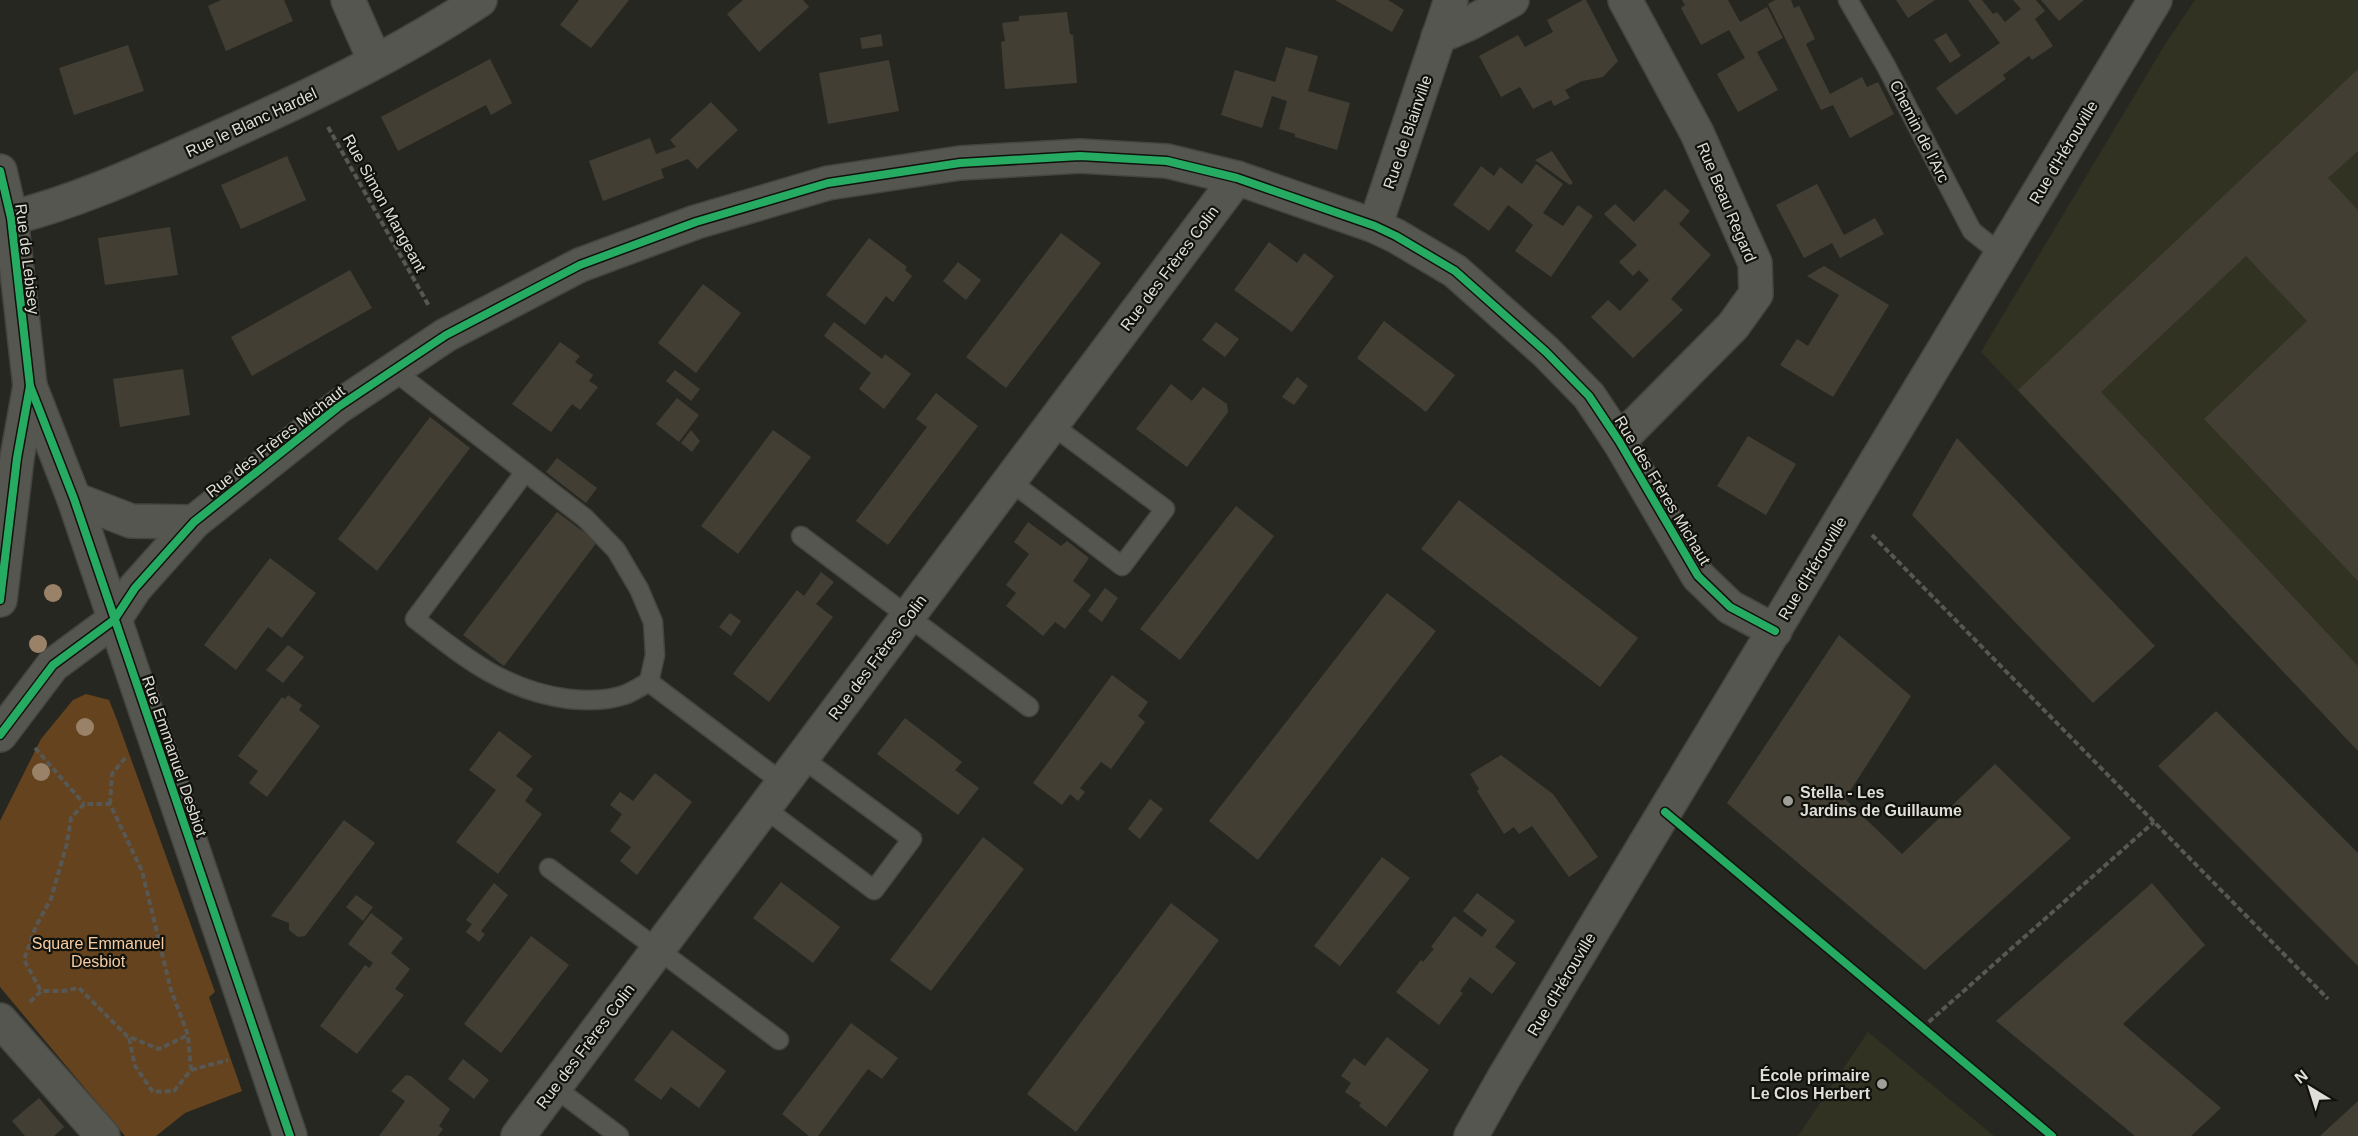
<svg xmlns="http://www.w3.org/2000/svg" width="2358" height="1136" viewBox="0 0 2358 1136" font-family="Arial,sans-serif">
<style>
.built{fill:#323222}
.green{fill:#64431e}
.building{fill:#423e33}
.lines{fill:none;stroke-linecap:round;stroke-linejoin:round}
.service-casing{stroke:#454540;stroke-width:21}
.minor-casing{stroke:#454540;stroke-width:36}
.tertiary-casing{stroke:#454540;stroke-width:36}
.path{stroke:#575753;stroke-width:4;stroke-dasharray:6 3;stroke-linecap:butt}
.service{stroke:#565651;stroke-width:18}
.minor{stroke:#565651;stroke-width:33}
.tertiary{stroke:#565651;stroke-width:33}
.cycleway-casing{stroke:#12120d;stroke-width:11}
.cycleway{stroke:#26ab63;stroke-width:8}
.tree{fill:#998268}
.poi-dot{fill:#9f9f97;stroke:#12120d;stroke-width:2}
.labels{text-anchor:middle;stroke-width:4.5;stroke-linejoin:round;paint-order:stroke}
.street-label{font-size:16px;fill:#dfdfd7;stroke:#12120d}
.poi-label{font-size:16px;font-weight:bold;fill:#dfdfd7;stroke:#12120d;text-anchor:start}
.park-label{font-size:16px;fill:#f7cca3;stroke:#12120d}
</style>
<rect width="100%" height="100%" fill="#272721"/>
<g class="built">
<path d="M 2195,0 L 2358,0 L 2358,751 L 1981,352 L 2164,46 Z"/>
<path d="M 1868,1032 L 1994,1136 L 1798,1136 Z"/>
</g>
<path class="green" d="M 86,694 L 109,700 L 117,720 L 215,992 L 209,997 L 242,1091 L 185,1113 L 156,1136 L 125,1136 L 0,987 L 0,821 L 41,739 L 73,700 Z"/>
<g class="building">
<path d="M 221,0 L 284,0 L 293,21 L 226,51 L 208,6 Z"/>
<path d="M 579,0 L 629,0 L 591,48 L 560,25 Z"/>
<path d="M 743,0 L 803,0 L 809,7 L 759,52 L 727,14 Z"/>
<path d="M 1335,0 L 1388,0 L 1404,10 L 1392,32 Z"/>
<path d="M 1583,0 L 1586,0 L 1618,61 L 1603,77 L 1582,81 L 1565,90 L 1570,98 L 1554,106 L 1551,100 L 1533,109 L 1520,87 L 1501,97 L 1479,56 L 1518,35 L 1525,47 L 1538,40 L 1553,32 L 1547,20 Z"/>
<path d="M 1682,0 L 1728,0 L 1740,22 L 1767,7 L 1783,38 L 1757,52 L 1778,90 L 1738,112 L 1717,74 L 1745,58 L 1729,30 L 1701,45 L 1681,8 L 1685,5 Z"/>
<path d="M 1775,0 L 1791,0 L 1794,8 L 1799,6 L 1815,39 L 1806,44 L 1830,94 L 1862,77 L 1867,87 L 1878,82 L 1894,114 L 1850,138 L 1833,105 L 1821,110 L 1768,4 Z"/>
<path d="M 1896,0 L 1935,0 L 1908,18 Z"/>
<path d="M 1968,0 L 1982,0 L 1993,14 L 1997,12 L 2005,22 L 2021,9 L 2013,0 L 2036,0 L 2045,11 L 2035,19 L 2053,46 L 2032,60 L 2029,56 L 2003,75 L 2006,79 L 1956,115 L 1936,88 L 2000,43 Z"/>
<path d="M 2041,0 L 2084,0 L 2059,21 Z"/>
<path d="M 1067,12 L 1070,34 L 1073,35 L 1077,83 L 1005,89 L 1001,42 L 1005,41 L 1002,23 L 1019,21 L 1019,16 Z"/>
<path d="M 1946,33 L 1961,56 L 1950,63 L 1934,40 Z"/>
<path d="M 881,34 L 883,46 L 862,49 L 860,38 Z"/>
<path d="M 128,45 L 144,91 L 74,115 L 59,68 Z"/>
<path d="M 1286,47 L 1318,56 L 1308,91 L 1350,103 L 1337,150 L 1295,137 L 1295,134 L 1279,129 L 1287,101 L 1272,96 L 1262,128 L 1221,115 L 1235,70 L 1275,82 Z"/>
<path d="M 490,59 L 512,103 L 491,115 L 486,105 L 398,151 L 381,117 Z"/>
<path d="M 889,60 L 899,111 L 828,124 L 819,73 Z"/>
<path d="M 2358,69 L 2358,151 L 2328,178 L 2358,210 L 2358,581 L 2204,419 L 2307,321 L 2246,256 L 2101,392 L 2358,666 L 2358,751 L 2018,390 Z"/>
<path d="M 711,102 L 738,130 L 697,169 L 688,159 L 661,169 L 664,178 L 603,201 L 589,161 L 650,138 L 656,154 L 676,147 L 670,140 Z"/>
<path d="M 1552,151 L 1573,183 L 1570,185 L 1535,160 Z"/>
<path d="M 287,156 L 306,200 L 241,229 L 221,185 Z"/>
<path d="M 1536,164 L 1563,184 L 1543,213 L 1563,226 L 1578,205 L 1593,216 L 1551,277 L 1515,251 L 1533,225 L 1521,215 L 1508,205 L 1489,231 L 1453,205 L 1481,166 L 1494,176 L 1500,167 L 1522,184 Z"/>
<path d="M 1817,184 L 1844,235 L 1875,218 L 1884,234 L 1840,258 L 1832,243 L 1804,258 L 1776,205 Z"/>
<path d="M 1665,189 L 1690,211 L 1679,224 L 1711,255 L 1671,299 L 1683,310 L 1633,358 L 1591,317 L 1608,300 L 1620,311 L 1649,280 L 1639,270 L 1633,276 L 1619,262 L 1637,245 L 1604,214 L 1615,204 L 1634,222 Z"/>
<path d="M 170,227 L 178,275 L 105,285 L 98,238 Z"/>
<path d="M 1061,233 L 1101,263 L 1006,388 L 966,357 Z"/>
<path d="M 869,238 L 907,267 L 905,270 L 912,276 L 893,302 L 886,296 L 865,325 L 826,295 Z"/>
<path d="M 1269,242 L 1297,263 L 1304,253 L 1334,276 L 1292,332 L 1234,290 Z"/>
<path d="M 958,262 L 981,280 L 966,300 L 943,281 Z"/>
<path d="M 1824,266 L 1889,305 L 1833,397 L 1780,365 L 1797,339 L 1808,346 L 1839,295 L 1807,276 Z"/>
<path d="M 350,270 L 372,308 L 252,376 L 231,337 Z"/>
<path d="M 703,284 L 741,313 L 696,373 L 658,343 Z"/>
<path d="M 1384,321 L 1455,375 L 1426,412 L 1357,358 Z"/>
<path d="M 834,322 L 882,359 L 885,354 L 911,374 L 884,409 L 859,389 L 871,373 L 824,336 Z"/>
<path d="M 1216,322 L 1239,339 L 1225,357 L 1202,340 Z"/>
<path d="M 560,342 L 580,356 L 575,362 L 593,375 L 589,381 L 598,387 L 580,410 L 572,404 L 551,432 L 512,404 Z"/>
<path d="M 183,369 L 190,415 L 120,427 L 113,379 Z"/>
<path d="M 675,370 L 700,389 L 691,401 L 666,381 Z"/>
<path d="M 1297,377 L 1308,386 L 1294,405 L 1282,397 Z"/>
<path d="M 1171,384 L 1192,401 L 1203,387 L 1227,404 L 1228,412 L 1187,467 L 1136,429 Z"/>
<path d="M 936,393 L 978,426 L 888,545 L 856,521 L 927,427 L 916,419 Z"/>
<path d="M 677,398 L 699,415 L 679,442 L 656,424 Z"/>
<path d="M 430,417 L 470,448 L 377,571 L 338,539 Z"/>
<path d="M 691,430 L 700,441 L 692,452 L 681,443 Z"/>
<path d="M 773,430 L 811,457 L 738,554 L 701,526 Z"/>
<path d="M 1748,436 L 1796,464 L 1766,515 L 1717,486 Z"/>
<path d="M 1957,438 L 2155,646 L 2093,703 L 1912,515 Z"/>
<path d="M 557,458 L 597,488 L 586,503 L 546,472 Z"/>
<path d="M 1459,500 L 1638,638 L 1600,687 L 1421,549 Z"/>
<path d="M 1236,506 L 1274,536 L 1180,660 L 1140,629 Z"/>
<path d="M 557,512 L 597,542 L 504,666 L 463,635 Z"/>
<path d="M 1028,522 L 1061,546 L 1067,541 L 1089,558 L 1073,581 L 1091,595 L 1065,629 L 1055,622 L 1043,636 L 1006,606 L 1016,593 L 1006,585 L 1029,554 L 1014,542 Z"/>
<path d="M 270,558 L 316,593 L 282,638 L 268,627 L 236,670 L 204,645 Z"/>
<path d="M 821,572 L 834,582 L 816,604 L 833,617 L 769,702 L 733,674 L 797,590 L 804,596 Z"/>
<path d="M 1105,588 L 1118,598 L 1102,622 L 1088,611 Z"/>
<path d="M 1387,593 L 1436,631 L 1258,860 L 1209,821 Z"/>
<path d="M 730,613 L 741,621 L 731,636 L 719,627 Z"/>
<path d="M 1839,635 L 1911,696 L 1845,799 L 1902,854 L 1995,764 L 2071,838 L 1925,970 L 1727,803 Z"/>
<path d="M 288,645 L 304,657 L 283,683 L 266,670 Z"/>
<path d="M 1112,675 L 1148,702 L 1138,716 L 1145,722 L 1111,769 L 1101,762 L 1080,788 L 1085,792 L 1078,801 L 1070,794 L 1062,805 L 1033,783 Z"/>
<path d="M 288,695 L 302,705 L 299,710 L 320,726 L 267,797 L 249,783 L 258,771 L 238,756 L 282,697 L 285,699 Z"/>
<path d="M 2216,711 L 2358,853 L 2358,966 L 2158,766 Z"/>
<path d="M 905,718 L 962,762 L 955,770 L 979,788 L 958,815 L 877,754 Z"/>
<path d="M 499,731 L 532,756 L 516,776 L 533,789 L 525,801 L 542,814 L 498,874 L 456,842 L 496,790 L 469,770 Z"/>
<path d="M 1501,755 L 1553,794 L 1598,857 L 1569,877 L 1532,826 L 1519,834 L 1514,827 L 1504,834 L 1477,791 L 1479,789 L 1470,774 Z"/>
<path d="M 655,773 L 692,802 L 637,875 L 620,861 L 631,847 L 610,831 L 622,814 L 610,805 L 620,792 L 633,801 Z"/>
<path d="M 1150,799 L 1163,809 L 1140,839 L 1128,829 Z"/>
<path d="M 344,820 L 375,843 L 305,936 L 298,937 L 289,930 L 289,923 L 271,916 Z"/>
<path d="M 983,837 L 1024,869 L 931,991 L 890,960 Z"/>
<path d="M 1382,857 L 1410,878 L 1340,966 L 1314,946 Z"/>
<path d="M 781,882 L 840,927 L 813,963 L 753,918 Z"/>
<path d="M 494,883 L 508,895 L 481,931 L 485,934 L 479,942 L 466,932 L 472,924 L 466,920 Z"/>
<path d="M 2152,883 L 2205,945 L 2123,1024 L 2221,1108 L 2191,1136 L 2135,1136 L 1996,1021 Z"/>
<path d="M 1477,893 L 1515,921 L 1495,947 L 1516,963 L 1492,994 L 1470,977 L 1460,991 L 1463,993 L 1439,1025 L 1396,992 L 1421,960 L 1423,962 L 1434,949 L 1431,947 L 1454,916 L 1482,937 L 1487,930 L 1463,911 Z"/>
<path d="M 356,895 L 373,907 L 363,921 L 346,907 Z"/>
<path d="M 1171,903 L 1219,940 L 1076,1132 L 1027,1094 Z"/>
<path d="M 371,913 L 403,938 L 391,953 L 410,969 L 395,989 L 404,995 L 357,1054 L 320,1026 L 365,965 L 369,968 L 373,963 L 348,944 Z"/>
<path d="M 531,936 L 569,965 L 501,1053 L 464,1024 Z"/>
<path d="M 851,1023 L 898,1058 L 882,1079 L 868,1069 L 818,1136 L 809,1136 L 782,1114 Z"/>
<path d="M 672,1030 L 726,1071 L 699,1108 L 671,1087 L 661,1100 L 634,1080 Z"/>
<path d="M 1387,1037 L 1429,1070 L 1386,1127 L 1359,1106 L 1361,1103 L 1345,1092 L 1351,1083 L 1341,1076 L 1354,1058 L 1365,1066 Z"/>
<path d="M 463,1059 L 489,1080 L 474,1099 L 448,1079 Z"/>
<path d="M 406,1075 L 411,1076 L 450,1109 L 439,1126 L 443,1129 L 438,1136 L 379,1136 L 405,1101 L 391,1091 Z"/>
<path d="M 39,1098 L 64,1127 L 54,1136 L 25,1136 L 12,1121 Z"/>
<path d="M 2358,1101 L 2358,1136 L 2320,1136 Z"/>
</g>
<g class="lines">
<defs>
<g id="service">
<path d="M 1848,0 L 1886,66 L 1972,231 L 2001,254"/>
<path d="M 393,370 L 585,518 L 616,550 L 639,589 L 653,622 L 655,655 L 649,682 L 783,783"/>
<path d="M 525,472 L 415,619 C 464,657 505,691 569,699 C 588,701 606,701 624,695 C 633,692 641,686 649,682"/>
<path d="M 1010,481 L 1122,566 L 1165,509 L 1052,425"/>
<path d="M 801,536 L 1029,707"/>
<path d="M 764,808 L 874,890 L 912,839 L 802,758"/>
<path d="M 549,868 L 779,1040"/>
<path d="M 554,1087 L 619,1136"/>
</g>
<g id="minor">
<path d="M 348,0 L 375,61"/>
<path d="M 1438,37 L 1470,23 L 1512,0"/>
<path d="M 1375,226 L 1451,0"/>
<path d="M 1619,441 L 1733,326 L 1756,294 L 1755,263 L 1697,133 L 1625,0"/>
<path d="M 74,499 L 131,521 L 194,522"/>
<path d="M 0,735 L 53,665 L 114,620 L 135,588 L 194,522 L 338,407 L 446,335 L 580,265 L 696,222 L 828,183 L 960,163 L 1080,156 L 1167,161 L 1237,178 L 1375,226 L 1396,236 L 1455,271 L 1546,352 L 1589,396 L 1619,441 L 1698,576 L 1730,607 L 1775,631"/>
<path d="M 0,1020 L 103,1136"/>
<path d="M 518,1136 L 1237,178"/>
</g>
<g id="tertiary">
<path d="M 0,171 L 11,218 L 30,386 L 17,458 L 0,600"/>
<path d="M 11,218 C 79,201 143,171 206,143 C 300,101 394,57 480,0"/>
<path d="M 30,386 L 74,499 L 290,1136"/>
<path d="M 1471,1136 L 1505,1076 L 2155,0"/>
</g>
</defs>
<use href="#service" class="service-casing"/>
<use href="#minor" class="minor-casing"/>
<use href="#tertiary" class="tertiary-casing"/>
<g class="path">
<path d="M 328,127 L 429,306"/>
<path d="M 1872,535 L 2328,999"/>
<path d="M 35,748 L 84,804"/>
<path d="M 110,804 L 112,774 L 125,758"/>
<path d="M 30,1002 L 41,991 L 63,991 L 79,988 L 127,1036 L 159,1049 L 188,1035 L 171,990 L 142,871 L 110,804 L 84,804 L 71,818 L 67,843 L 51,899 L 36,926 L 24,960 L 41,991"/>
<path d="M 1922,1028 L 2154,822"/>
<path d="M 129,1038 L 135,1066 L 153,1092 L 174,1091 L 191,1070 L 188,1036"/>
<path d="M 191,1070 L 228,1060"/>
</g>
<use href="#service" class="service"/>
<use href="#minor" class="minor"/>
<use href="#tertiary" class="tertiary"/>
<defs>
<g id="cycleway">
<path d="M 0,171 L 11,218 L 30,386 L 17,458 L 0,600"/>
<path d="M 30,386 L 74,499 L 290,1136"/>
<path d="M 0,735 L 53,665 L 114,620 L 135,588 L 194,522 L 338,407 L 446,335 L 580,265 L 696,222 L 828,183 L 960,163 L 1080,156 L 1167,161 L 1237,178 L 1375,226 L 1396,236 L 1455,271 L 1546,352 L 1589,396 L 1619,441 L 1698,576 L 1730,607 L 1775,631"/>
<path d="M 1665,812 L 2052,1136"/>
</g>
</defs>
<use href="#cycleway" class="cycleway-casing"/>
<use href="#cycleway" class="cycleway"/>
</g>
<g class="tree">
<circle cx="53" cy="593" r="9"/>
<circle cx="38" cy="644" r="9"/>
<circle cx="85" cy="727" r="9"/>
<circle cx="41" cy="772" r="9"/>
</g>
<g class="poi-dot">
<circle cx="1788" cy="801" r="6"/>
<circle cx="1882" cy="1084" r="6"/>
</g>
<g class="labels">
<g class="street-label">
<text transform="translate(251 122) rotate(-25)" y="6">Rue le Blanc Hardel</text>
<text transform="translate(1920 131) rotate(63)" y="6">Chemin de l'Arc</text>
<text transform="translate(1407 132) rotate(-71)" y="6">Rue de Blainville</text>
<text transform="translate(2063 152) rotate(-59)" y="6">Rue d'Hérouville</text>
<text transform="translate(1727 202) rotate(67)" y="6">Rue Beau Regard</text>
<text transform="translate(385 203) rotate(61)" y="6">Rue Simon Mangeant</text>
<text transform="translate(28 259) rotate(83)" y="6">Rue de Lebisey</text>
<text transform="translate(1169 268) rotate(-53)" y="6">Rue des Frères Colin</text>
<text transform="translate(275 441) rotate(-38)" y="6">Rue des Frères Michaut</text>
<text transform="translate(1663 490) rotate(59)" y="6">Rue des Frères Michaut</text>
<text transform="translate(1812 568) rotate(-59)" y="6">Rue d'Hérouville</text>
<text transform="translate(877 657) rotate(-53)" y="6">Rue des Frères Colin</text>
<text transform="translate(175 756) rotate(71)" y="6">Rue Emmanuel Desbiot</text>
<text transform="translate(1561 984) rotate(-59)" y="6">Rue d'Hérouville</text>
<text transform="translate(585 1046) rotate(-53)" y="6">Rue des Frères Colin</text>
</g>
<g class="poi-label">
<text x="1800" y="798">Stella - Les<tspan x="1800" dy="18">Jardins de Guillaume</tspan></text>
<text x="1870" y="1081" text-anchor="end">École primaire<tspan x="1870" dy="18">Le Clos Herbert</tspan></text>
</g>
<g class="park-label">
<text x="98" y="949">Square Emmanuel<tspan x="98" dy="18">Desbiot</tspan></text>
</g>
</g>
<g transform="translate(2310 1088) rotate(322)" stroke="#12120d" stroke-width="4.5" paint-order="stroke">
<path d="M0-4.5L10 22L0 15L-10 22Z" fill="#dfdfd7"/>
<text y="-9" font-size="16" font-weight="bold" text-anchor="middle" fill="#dfdfd7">N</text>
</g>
</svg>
